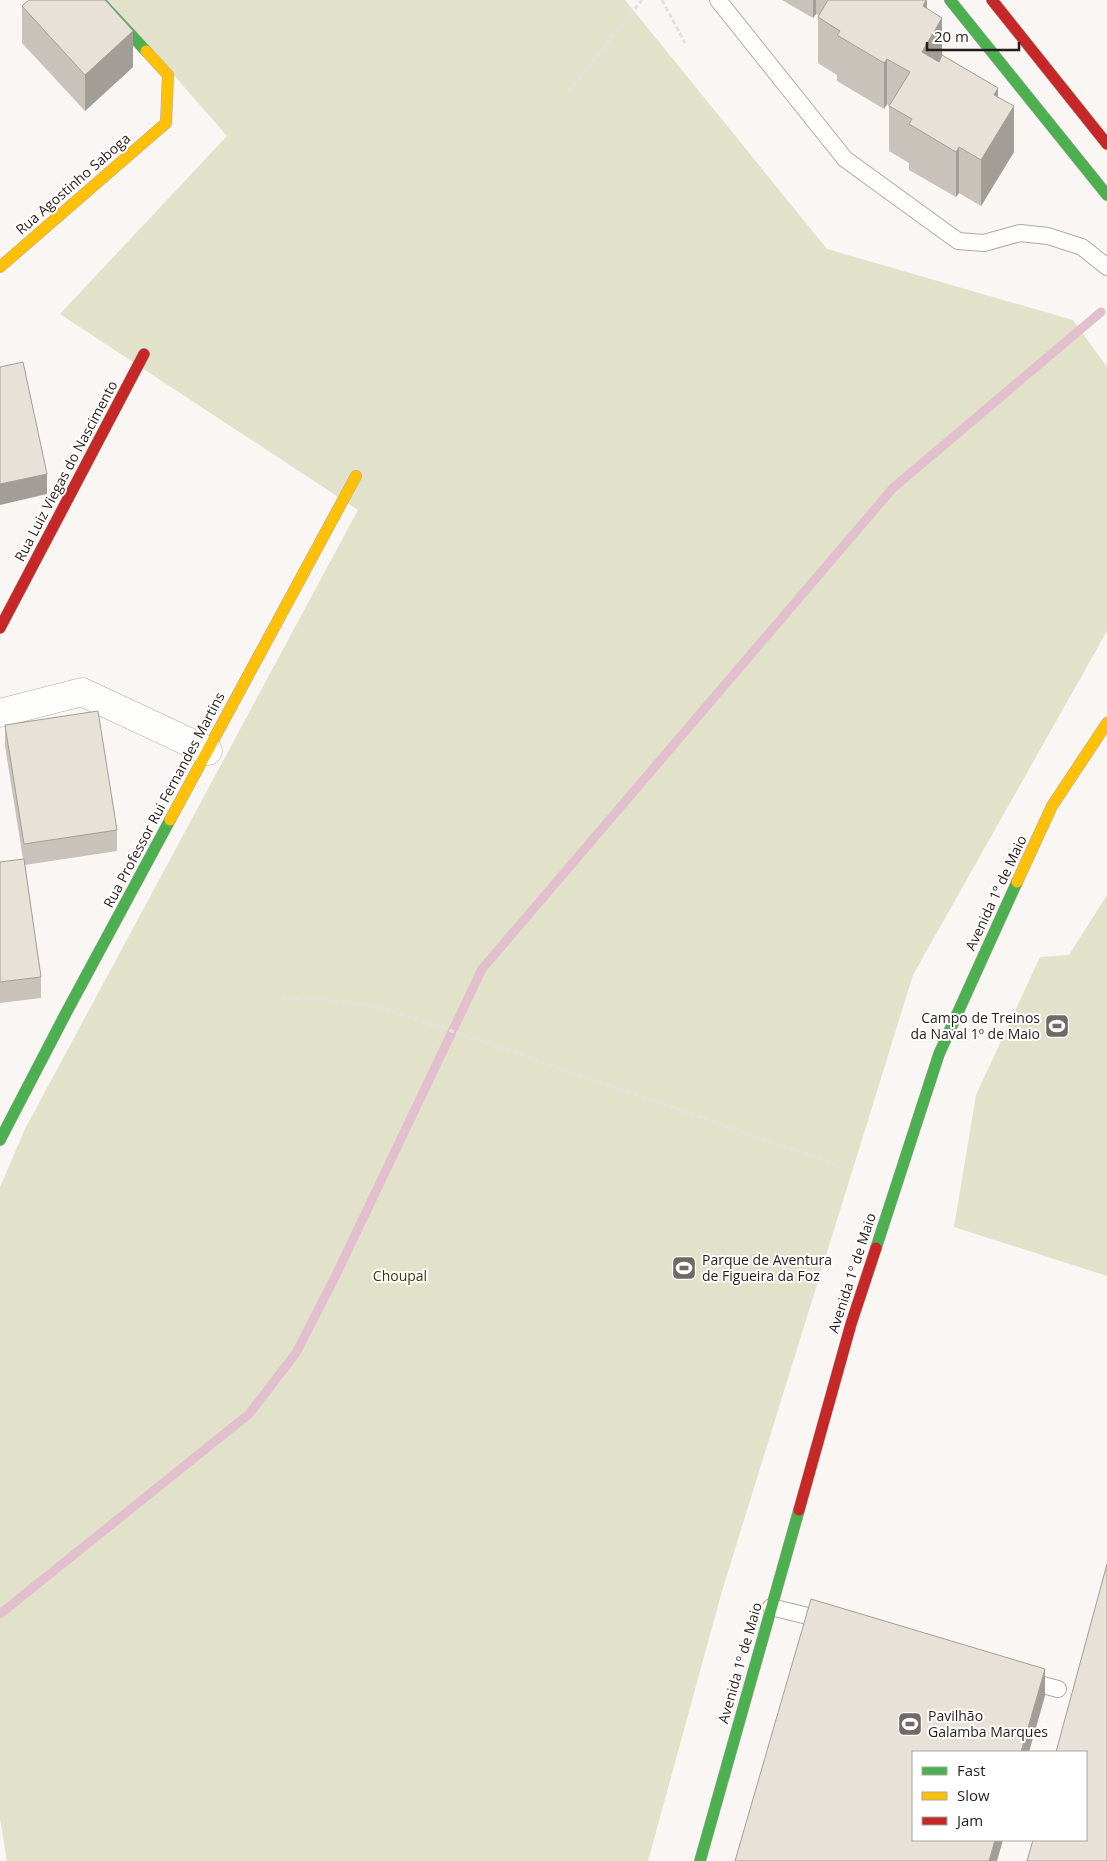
<svg xmlns="http://www.w3.org/2000/svg" width="1107" height="1861" viewBox="0 0 1107 1861" font-family="'Open Sans',sans-serif">
<style>
.green{fill:#e2e1ca}
.lines{fill:none;stroke-linecap:round;stroke-linejoin:round}
.stream{stroke:#e1bfcd;stroke-width:9}
.lane-casing{stroke:#b0aaa6;stroke-width:18}
.street-casing{stroke:#b0aaa6;stroke-width:29}
.fast-casing{stroke:#b0aaa6;stroke-width:12}
.slow-casing{stroke:#b0aaa6;stroke-width:12}
.jam-casing{stroke:#b0aaa6;stroke-width:12}
.path{stroke:#e2e1e0;stroke-width:3;stroke-dasharray:5 2.5;stroke-linecap:butt}
.lane{stroke:#fefefd;stroke-width:16}
.street{stroke:#fefefd;stroke-width:28}
.fast{stroke:#4caf50;stroke-width:11}
.slow{stroke:#ffc107;stroke-width:11}
.jam{stroke:#c62828;stroke-width:11}
.wall{fill:#c8c2ba}
.shaded-wall{fill:#a29e97}
.building{fill:#e8e1d8;stroke:#a29e97}
.labels{text-anchor:middle;stroke-width:4;stroke-linejoin:round;paint-order:stroke}
.street-label{font-size:14px;fill:#271d18;stroke:#fff}
.poi-label{font-size:14px;fill:#271d18;stroke:#fff;text-anchor:start}
.park-label{font-size:14px;fill:#3b3900;stroke:#fff}
</style>
<rect width="100%" height="100%" fill="#f9f6f4"/>
<g class="green">
<path d="M 108,0 L 625,0 L 827,249 L 1073,320 L 1107,367 L 1107,631 L 913,975 L 722,1591 L 648,1861 L 7,1861 L 0,1819 L 0,1187 L 25,1129 L 358,510 L 60,314 L 227,136 Z"/>
<path d="M 1107,895 L 1107,1276 L 954,1227 L 976,1095 L 1040,957 L 1069,955 Z"/>
</g>
<g class="lines">
<path class="stream" d="M 0,1614 L 249,1414 L 296,1353 L 336,1275 L 482,969 L 893,488 L 1101,312"/>
<defs>
<g id="lane">
<path d="M 718,0 L 845,159 L 958,241 L 984,243 L 1020,233 L 1048,236 L 1082,247 L 1107,267"/>
<path d="M 771,1607 L 828,1621"/>
<path d="M 1024,1680 L 1058,1689"/>
</g>
<path id="street" d="M 0,713 L 82,692 L 208,751"/>
<g id="fast">
<path d="M 99,0 L 146,51"/>
<path d="M 950,0 L 1107,195"/>
<path d="M 0,1140 L 66,1013 L 170,820"/>
<path d="M 876,1248 L 939,1054 L 1017,882"/>
<path d="M 700,1861 L 799,1510"/>
</g>
<g id="slow">
<path d="M 0,267 L 166,123 L 168,75 L 146,51"/>
<path d="M 170,820 L 356,476"/>
<path d="M 1017,882 L 1052,806 L 1107,723"/>
</g>
<g id="jam">
<path d="M 992,0 L 1107,144"/>
<path d="M 0,628 L 144,354"/>
<path d="M 799,1510 L 851,1324 L 876,1248"/>
</g>
</defs>
<use href="#lane" class="lane-casing"/>
<use href="#street" class="street-casing"/>
<use href="#fast" class="fast-casing"/>
<use href="#slow" class="slow-casing"/>
<use href="#jam" class="jam-casing"/>
<g class="path">
<path d="M 662,0 L 685,43"/>
<path d="M 569,91 L 642,0"/>
<path d="M 281,999 L 321,999 L 374,1006 L 464,1035 L 841,1166"/>
</g>
<use href="#lane" class="lane"/>
<use href="#street" class="street"/>
<use href="#fast" class="fast"/>
<use href="#slow" class="slow"/>
<use href="#jam" class="jam"/>
</g>
<g class="wall">
<path d="M 782,0 L 927,0 L 927,9 L 942,56 L 998,97 L 1014,152 L 981,206 L 959,193 L 956,197 L 909,170 L 909,163 L 889,151 L 889,106 L 887,104 L 884,109 L 837,81 L 837,75 L 818,63 L 818,17 L 819,15 L 816,14 L 813,18 Z"/>
<path d="M 22,6 L 133,67 L 85,111 L 22,43 Z"/>
<path d="M 5,725 L 117,830 L 117,851 L 25,865 L 41,977 L 41,998 L 0,1003 L 0,862 L 23,859 L 5,746 Z"/>
</g>
<g class="shaded-wall">
<path d="M 813,0 L 816,0 L 816,14 L 813,18 Z"/>
<path d="M 927,0 L 927,43 L 942,18 L 942,63 L 922,97 L 923,6 Z"/>
<path d="M 133,31 L 133,67 L 85,111 L 85,75 Z"/>
<path d="M 887,59 L 887,104 L 884,109 L 884,63 Z"/>
<path d="M 998,88 L 998,132 L 1014,106 L 1014,152 L 981,206 L 981,160 L 994,95 Z"/>
<path d="M 959,147 L 959,193 L 956,197 L 956,152 Z"/>
<path d="M 47,474 L 47,494 L 0,505 L 0,484 Z"/>
<path d="M 1045,1669 L 1045,1696 L 1029,1752 L 1021,1752 Z"/>
<path d="M 995,1840 L 1003,1840 L 997,1861 L 989,1861 Z"/>
</g>
<g class="building">
<path d="M 29,0 L 105,0 L 133,31 L 85,75 L 22,6 Z"/>
<path d="M 828,0 L 926,0 L 923,6 L 942,18 L 922,52 L 939,62 L 942,55 L 998,88 L 994,95 L 1014,106 L 981,160 L 959,147 L 956,152 L 909,124 L 912,119 L 889,106 L 910,72 L 887,59 L 884,63 L 837,35 L 840,31 L 818,17 Z"/>
<path d="M 23,362 L 47,474 L 0,484 L 0,367 Z"/>
<path d="M 98,711 L 117,830 L 24,844 L 5,725 Z"/>
<path d="M 24,859 L 41,977 L 0,982 L 0,862 Z"/>
<path d="M 1107,1564 L 1107,1861 L 1027,1861 L 1033,1840 L 1086,1840 L 1086,1752 L 1056,1752 Z"/>
<path d="M 811,1599 L 1045,1669 L 1021,1752 L 913,1752 L 913,1840 L 995,1840 L 989,1861 L 735,1861 Z"/>
</g>
<defs>
<symbol id="stadium-square" viewBox="-11 -11 22 22"><rect x="-9" y="-9" width="18" height="18" rx="4" fill="#706965" stroke="#fff"/><path d="M0-5a6.5 5 0 1 0 0 10a6.5 5 0 1 0 0-10ZM-3.5-1.8h7v3.6h-7Z" fill="#fff"/></symbol>
</defs>
<g fill-rule="evenodd">
<use href="#stadium-square" x="1043" y="1012" width="28" height="28"/>
<use href="#stadium-square" x="670" y="1254" width="28" height="28"/>
<use href="#stadium-square" x="896" y="1710" width="28" height="28"/>
</g>
<g class="labels">
<g class="street-label">
<text transform="translate(73 184) rotate(-41)" y="5">Rua Agostinho Saboga</text>
<text transform="translate(66 471) rotate(-62)" y="5">Rua Luiz Viegas do Nascimento</text>
<text transform="translate(164 800) rotate(-62)" y="5">Rua Professor Rui Fernandes Martins</text>
<text transform="translate(996 893) rotate(-65)" y="5">Avenida 1º de Maio</text>
<text transform="translate(852 1273) rotate(-72)" y="5">Avenida 1º de Maio</text>
<text transform="translate(740 1663) rotate(-74)" y="5">Avenida 1º de Maio</text>
</g>
<g class="poi-label">
<text x="1040" y="1023" text-anchor="end">Campo de Treinos<tspan x="1040" dy="16">da Naval 1º de Maio</tspan></text>
<text x="702" y="1265">Parque de Aventura<tspan x="702" dy="16">de Figueira da Foz</tspan></text>
<text x="928" y="1721">Pavilhão<tspan x="928" dy="16">Galamba Marques</tspan></text>
</g>
<g class="park-label">
<text x="400" y="1281">Choupal</text>
</g>
</g>
<rect x="912" y="1751" width="175" height="90" fill="#ffffff" stroke="#a9a5a3"/>
<rect x="922" y="1767" width="25" height="8" fill="#4caf50" stroke="#a9a5a3"/>
<text x="957" y="1776" font-size="15" fill="#271d18">Fast</text>
<rect x="922" y="1792" width="25" height="8" fill="#ffc107" stroke="#a9a5a3"/>
<text x="957" y="1801" font-size="15" fill="#271d18">Slow</text>
<rect x="922" y="1817" width="25" height="8" fill="#c62828" stroke="#a9a5a3"/>
<text x="957" y="1826" font-size="15" fill="#271d18">Jam</text>
<path d="M927 42v8h92v-8" fill="none" stroke="#271d18" stroke-width="2.5"/>
<text x="934" y="42" font-size="15" fill="#271d18" stroke="#ffffff" stroke-width="4" paint-order="stroke">20 m</text>
</svg>
